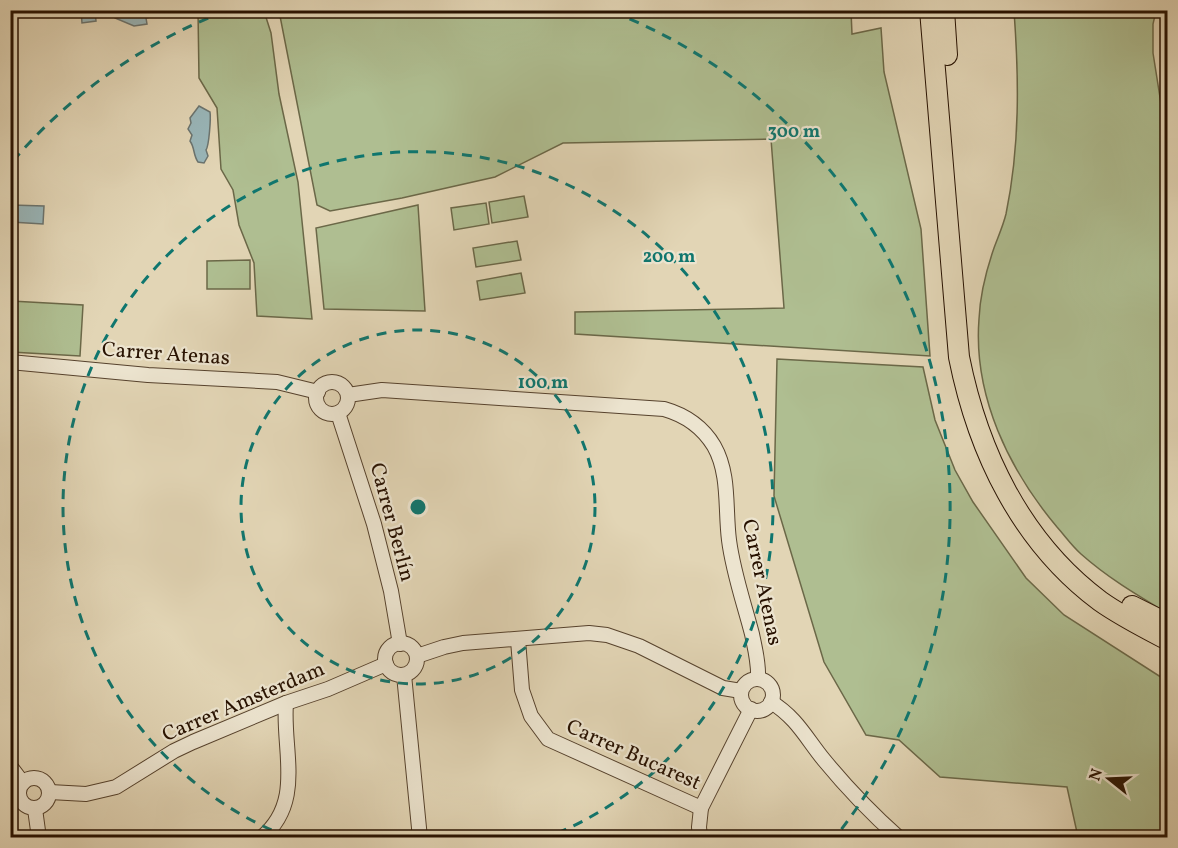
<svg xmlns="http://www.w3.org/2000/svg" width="1178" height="848" viewBox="0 0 1178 848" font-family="Vollkorn,serif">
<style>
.green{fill:#afbe91;stroke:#6b6848;stroke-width:1.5}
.water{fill:#99b6b9;stroke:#6b746f;stroke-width:1.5}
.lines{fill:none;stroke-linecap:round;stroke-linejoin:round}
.minor-casing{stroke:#56422d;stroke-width:16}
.highway-casing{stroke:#271100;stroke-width:22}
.minor{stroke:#ece4cf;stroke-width:14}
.highway{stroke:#e2d5b5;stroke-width:20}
.ring{fill:none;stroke:#0f766e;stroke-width:3;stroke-dasharray:10 8}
.labels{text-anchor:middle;stroke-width:4.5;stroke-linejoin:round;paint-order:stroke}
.street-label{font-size:21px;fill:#271100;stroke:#ece4cf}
.centre{fill:#0f766e;stroke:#ece4cf;stroke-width:3}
.ring-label{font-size:18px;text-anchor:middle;font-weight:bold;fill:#0f766e;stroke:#ece4cf;stroke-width:4.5;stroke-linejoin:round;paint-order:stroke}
</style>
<rect width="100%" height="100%" fill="#e2d5b5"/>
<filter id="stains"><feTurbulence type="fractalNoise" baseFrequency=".00333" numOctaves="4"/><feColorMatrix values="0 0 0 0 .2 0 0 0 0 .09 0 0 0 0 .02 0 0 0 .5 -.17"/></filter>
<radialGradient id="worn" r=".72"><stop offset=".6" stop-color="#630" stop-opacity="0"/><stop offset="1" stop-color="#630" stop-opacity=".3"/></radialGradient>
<g class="green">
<path d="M 198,11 L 264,11 L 271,33 L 279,94 L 298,182 L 312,319 L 257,316 L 254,263 L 239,225 L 233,190 L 221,169 L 217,108 L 199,78 Z"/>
<path d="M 279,11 L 851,11 L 852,34 L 881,28 L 884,72 L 921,229 L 930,356 L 575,334 L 575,312 L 784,308 L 771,139 L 563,143 L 495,177 L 402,198 L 330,211 L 317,205 Z"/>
<path d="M 1014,11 L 1156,11 L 1153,24 L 1153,53 L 1168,148 L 1167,613 C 1137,595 1108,578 1081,554 C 1072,546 1065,536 1057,527 C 1009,470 973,396 979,319 C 980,296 986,271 994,248 C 998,237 1003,226 1006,214 C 1020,146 1019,79 1014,11 Z"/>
<path d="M 524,196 L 528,217 L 492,223 L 489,202 Z"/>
<path d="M 486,203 L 489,224 L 454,230 L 451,208 Z"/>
<path d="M 418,205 L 425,311 L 324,309 L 316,228 Z"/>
<path d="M 517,241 L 521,260 L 476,267 L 473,248 Z"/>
<path d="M 250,260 L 250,289 L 207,289 L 207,261 Z"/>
<path d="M 521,273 L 525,293 L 480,300 L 477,281 Z"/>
<path d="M 11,301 L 83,305 L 80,356 L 11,352 Z"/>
<path d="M 777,359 L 923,367 L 935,420 L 955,470 L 973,502 L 1026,578 L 1064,615 L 1167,681 L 1167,837 L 1078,837 L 1067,787 L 940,777 L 899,740 L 866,735 L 824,662 L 774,496 Z"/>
</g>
<g class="water">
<path d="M 81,11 L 95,11 L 96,21 L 82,23 Z"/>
<path d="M 115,11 L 153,11 L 155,16 L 146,18 L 147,24 L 134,26 L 115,18 Z"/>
<path d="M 199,106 L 210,112 C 211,118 209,146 206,150 L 208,156 L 204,163 L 198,162 C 193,155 195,148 190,141 L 192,135 L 188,129 L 191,123 L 190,118 Z"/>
<path d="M 11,205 L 44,206 L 43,224 L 11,222 Z"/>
</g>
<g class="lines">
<defs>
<g id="minor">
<path d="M 10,362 L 148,375 L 277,382 L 318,392"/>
<circle cx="332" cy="398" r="16"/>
<path d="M 348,395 L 382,390 L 664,409 C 685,415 702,426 714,446 C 730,474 725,509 729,540 C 733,572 744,603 752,634 C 755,649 759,663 758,679"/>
<path d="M 338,413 L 374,524 L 391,591 L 400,644"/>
<path d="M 518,640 L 522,690 L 531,716 L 548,739 L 701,808"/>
<circle cx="401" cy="659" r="16"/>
<path d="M 417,656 L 444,647 L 463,643 L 589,633 L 607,635 L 639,646 L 723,688 L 741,691"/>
<path d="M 404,675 L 420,838"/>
<circle cx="757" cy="695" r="16"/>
<path d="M 771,702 C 797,718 806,738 824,760 C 847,788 872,814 899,838"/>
<path d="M 10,766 L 23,783"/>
<circle cx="34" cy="793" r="15"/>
<path d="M 50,792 L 86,794 L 116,787 L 174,751 L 193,742 L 286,703 L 328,689 L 386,664"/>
<path d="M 35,809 L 39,838"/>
<path d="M 261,838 C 305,802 282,750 286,703"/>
<path d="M 700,838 L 699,827 L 701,808 L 751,709"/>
</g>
<g id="highway">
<path d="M 930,10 L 959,357 C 978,452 1021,542 1100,601 C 1121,616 1145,628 1168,640"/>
<path d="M 944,10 L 947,55"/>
<path d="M 1132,606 L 1168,624"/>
</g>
</defs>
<use href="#minor" class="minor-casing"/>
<use href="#highway" class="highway-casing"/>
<use href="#minor" class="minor"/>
<use href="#highway" class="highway"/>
</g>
<g class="ring">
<circle cx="418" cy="507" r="177"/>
<path d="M288 837A355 355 0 1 1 548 837"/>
<path d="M13 161A532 532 0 0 1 223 12M613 12A532 532 0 0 1 837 835"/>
</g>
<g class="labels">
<g class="street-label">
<text transform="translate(166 353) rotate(4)" y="7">Carrer Atenas</text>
<text transform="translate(393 522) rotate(75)" y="7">Carrer Berlín</text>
<text transform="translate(763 582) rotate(78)" y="7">Carrer Atenas</text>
<text transform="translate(243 701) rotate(-23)" y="7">Carrer Amsterdam</text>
<text transform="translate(634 754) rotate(24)" y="7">Carrer Bucarest</text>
</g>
</g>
<circle cx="418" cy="507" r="9" class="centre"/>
<g class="ring-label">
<text x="794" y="137">300 m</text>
<text x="669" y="262">200 m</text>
<text x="543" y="388">100 m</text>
</g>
<rect width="1178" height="848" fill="none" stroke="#e2d5b5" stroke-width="36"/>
<rect x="12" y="12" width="1154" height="824" fill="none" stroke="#271100" stroke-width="3"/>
<rect x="18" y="18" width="1142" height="812" fill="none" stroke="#271100" stroke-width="1.5"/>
<g transform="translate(1109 779) rotate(288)" stroke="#ece4cf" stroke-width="4.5" paint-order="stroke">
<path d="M0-4.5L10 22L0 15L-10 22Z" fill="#271100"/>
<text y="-9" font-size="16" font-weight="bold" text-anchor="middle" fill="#271100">N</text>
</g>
<rect width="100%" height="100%" filter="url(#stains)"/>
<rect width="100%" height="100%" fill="url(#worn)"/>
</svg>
